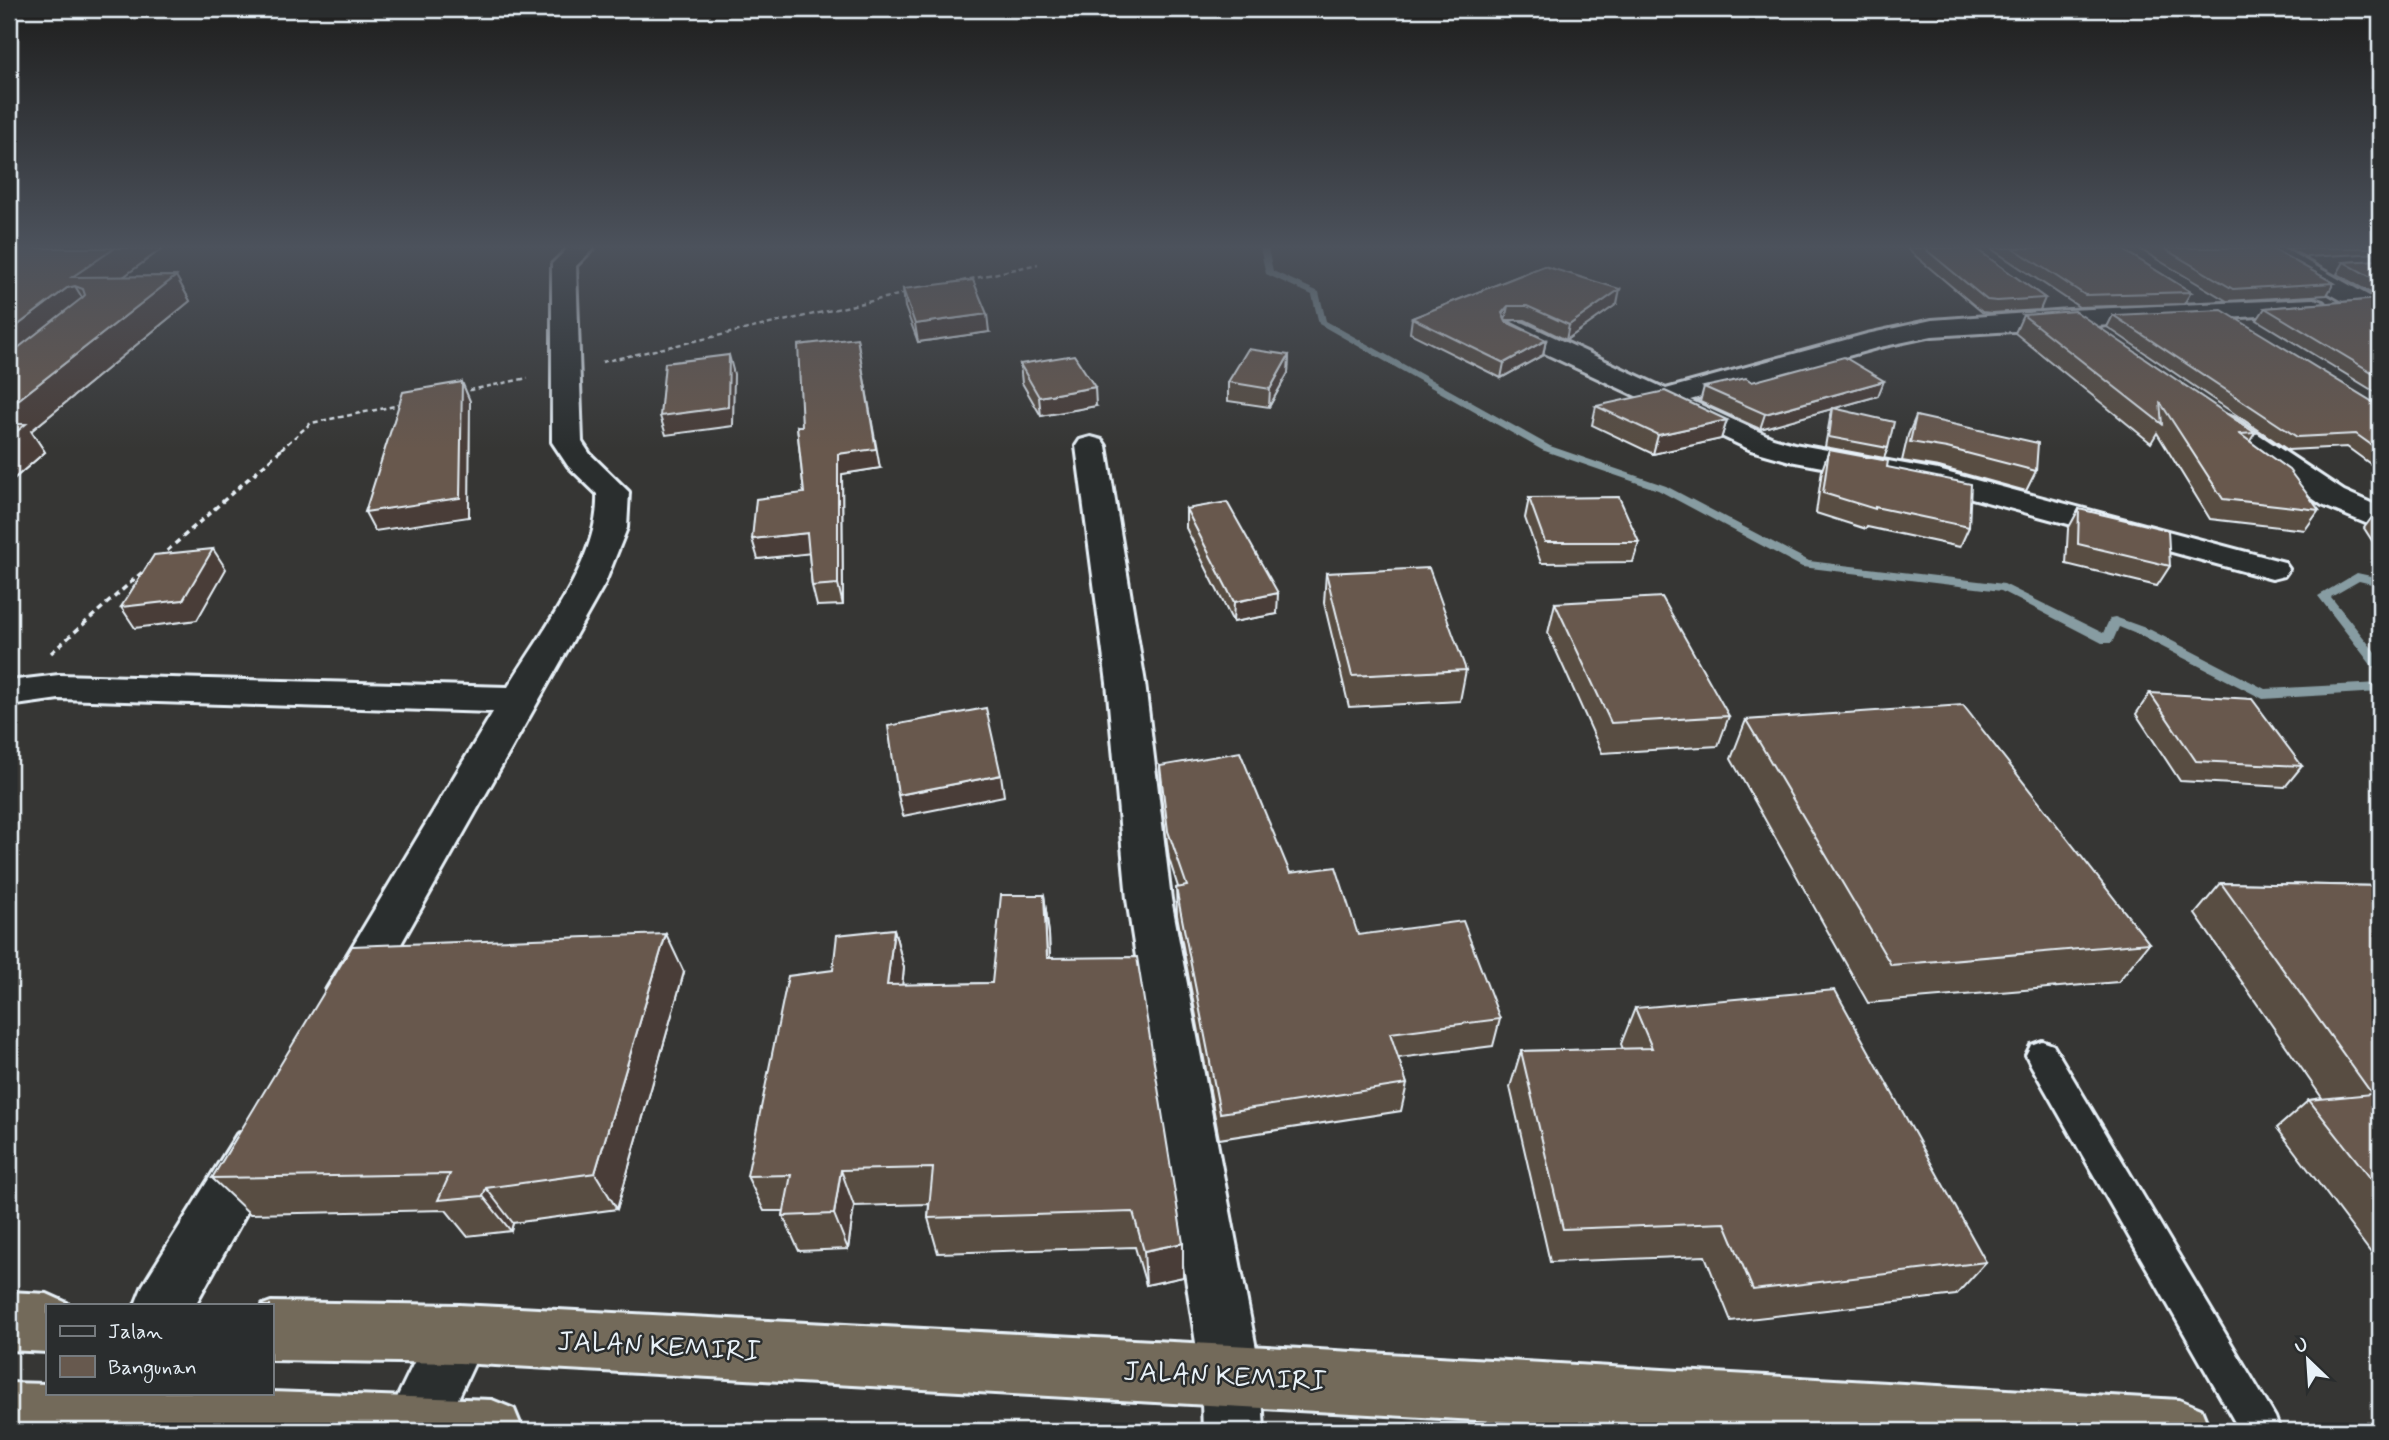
<svg xmlns="http://www.w3.org/2000/svg" width="2389" height="1440" viewBox="0 0 2389 1440" font-family="Mynerve,sans-serif">
<style>
.lines{fill:none;stroke-linecap:round;stroke-linejoin:round}
.stream{fill:#879ca2;fill-rule:evenodd}
.lane-casing{stroke:#e8f1f8;stroke-width:6}
.street-casing{stroke:#e8f1f8;stroke-width:6}
.highway-casing{stroke:#e8f1f8;stroke-width:6}
.path-far1{stroke:#e8f1f8;stroke-width:2.5;stroke-dasharray:5 3.5;stroke-linecap:butt}
.path{stroke:#e8f1f8;stroke-width:3.5;stroke-dasharray:6 4.5;stroke-linecap:butt}
.lane{fill:#2a2d2e;fill-rule:evenodd}
.street{fill:#2a2d2e;fill-rule:evenodd}
.highway{fill:#736b5a;fill-rule:evenodd}
.wall{fill:#594d43;stroke:#e8f1f8;stroke-width:2}
.shaded-wall{fill:#483e37;stroke:#e8f1f8;stroke-width:2}
.building{fill:#67594e;stroke:#e8f1f8;stroke-width:2}
.labels{text-anchor:middle;stroke-width:5;stroke-linejoin:round;paint-order:stroke}
.near-street-label{font-size:28px;fill:#e8f1f8;stroke:#2a2d2e}
</style>
<rect width="100%" height="100%" fill="#363634"/>
<filter id="ink" filterUnits="userSpaceOnUse"><feTurbulence type="fractalNoise" baseFrequency=".0143" numOctaves="2"/><feDisplacementMap in="SourceGraphic" scale="14" xChannelSelector="R" yChannelSelector="G"/><feConvolveMatrix kernelMatrix="1 2 1 2 8 2 1 2 1" color-interpolation-filters="sRGB"/></filter>
<g filter="url(#ink)">
<g class="lines">
<g class="stream">
<path d="M 1260,248 L 1268,248 L 1273,271 L 1319,292 L 1326,321 L 1550,446 L 1666,486 L 1809,561 L 2004,584 L 2103,633 L 2110,618 L 2115,617 L 2151,630 L 2265,689 L 2380,683 L 2380,692 L 2263,699 L 2141,636 L 2119,627 L 2112,643 L 2102,643 L 2001,591 L 1802,567 L 1658,490 L 1542,450 L 1319,324 L 1312,295 L 1266,274 Z"/>
<path d="M 2357,573 L 2380,578 L 2380,586 L 2359,581 L 2331,597 L 2380,658 L 2380,671 L 2375,670 L 2318,596 Z"/>
</g>
<defs>
<path id="lane" d="M 2042,1041 L 2053,1045 L 2275,1417 L 2280,1431 L 2240,1431 L 2031,1065 L 2026,1055 L 2031,1045 Z"/>
<g id="street">
<path d="M 568,248 L 594,248 L 576,266 L 582,442 L 590,454 L 629,492 L 627,528 L 605,583 L 367,1004 L 350,1010 L 333,1004 L 326,990 L 493,712 L 59,699 L 9,706 L 9,681 L 59,675 L 508,687 C 541,633 600,559 597,494 L 568,466 L 552,442 L 552,264 Z"/>
<path d="M 2254,248 L 2283,248 L 2380,302 L 2380,320 L 2371,317 L 2258,253 Z"/>
<path d="M 2314,299 L 2323,302 L 2327,307 L 2323,312 L 1932,336 L 1880,347 L 1690,400 L 1773,438 L 1794,444 L 1938,470 L 2284,562 L 2289,569 L 2284,576 L 2272,579 L 1935,488 L 1790,461 L 1751,450 L 1506,335 L 1502,329 L 1506,323 L 1515,321 L 1524,323 L 1666,389 L 1867,334 L 1932,320 L 2069,310 Z"/>
<path d="M 2224,415 L 2234,418 L 2344,491 L 2380,507 L 2380,529 L 2322,505 L 2214,430 L 2209,424 L 2214,418 Z"/>
<path d="M 1091,437 L 1102,440 L 1106,446 L 1145,683 L 1171,899 L 1261,1375 L 1264,1431 L 1203,1431 L 1201,1375 L 1127,899 L 1107,683 L 1076,446 L 1080,440 Z"/>
<path d="M 255,1127 L 273,1134 L 281,1151 L 195,1305 L 135,1305 L 143,1285 L 237,1134 Z"/>
<path d="M 459,1305 L 480,1313 L 488,1334 L 443,1431 L 381,1431 L 438,1313 Z"/>
</g>
<g id="highway">
<path d="M 9,1292 L 47,1294 L 67,1303 L 68,1305 L 47,1305 L 47,1352 L 9,1350 Z"/>
<path d="M 271,1302 L 459,1305 L 1231,1345 L 2179,1400 L 2201,1409 L 2210,1431 L 1674,1431 L 459,1363 L 271,1360 L 271,1305 L 263,1305 Z"/>
<path d="M 9,1383 L 47,1384 L 47,1393 L 271,1392 L 492,1400 L 514,1409 L 523,1431 L 9,1431 Z"/>
</g>
</defs>
<use href="#lane" class="lane-casing"/>
<use href="#street" class="street-casing"/>
<use href="#highway" class="highway-casing"/>
<g class="path-far1">
<path d="M 953,283 L 1038,264"/>
<path d="M 602,362 L 907,293"/>
<path d="M 461,392 L 528,378"/>
<path d="M 281,449 L 311,423 L 405,404"/>
</g>
<g class="path">
<path d="M 159,558 L 283,448"/>
<path d="M 51,653 L 147,568"/>
</g>
<use href="#lane" class="lane"/>
<use href="#street" class="street"/>
<use href="#highway" class="highway"/>
</g>
<g class="wall">
<path d="M 9,248 L 163,248 L 123,277 L 176,276 L 190,301 L 31,431 L 45,452 L 9,483 Z"/>
<path d="M 1906,248 L 1975,248 L 2045,298 L 2040,310 L 1992,313 L 1982,312 Z"/>
<path d="M 1990,248 L 2120,248 L 2191,292 L 2184,304 L 2079,307 Z"/>
<path d="M 2138,248 L 2271,248 L 2334,283 L 2327,295 L 2227,301 Z"/>
<path d="M 2287,248 L 2380,248 L 2380,253 L 2305,257 Z"/>
<path d="M 2380,260 L 2380,395 L 2257,320 L 2265,308 L 2378,299 L 2376,296 L 2337,274 L 2344,262 Z"/>
<path d="M 1544,266 L 1617,304 L 1566,340 L 1525,320 L 1506,320 L 1546,340 L 1543,355 L 1501,378 L 1410,333 L 1412,318 Z"/>
<path d="M 903,289 L 989,332 L 918,342 L 905,307 Z"/>
<path d="M 2023,315 L 2255,433 L 2250,441 L 2319,510 L 2305,530 L 2210,519 L 2157,433 L 2151,443 L 2015,333 Z"/>
<path d="M 2113,315 L 2380,406 L 2380,471 L 2347,447 L 2288,450 L 2107,327 Z"/>
<path d="M 1289,355 L 1288,373 L 1269,407 L 1228,401 L 1228,382 Z"/>
<path d="M 1020,364 L 1096,406 L 1041,416 L 1022,383 Z"/>
<path d="M 1752,382 L 1878,396 L 1760,429 L 1700,402 L 1704,387 Z"/>
<path d="M 1596,406 L 1727,420 L 1721,439 L 1653,454 L 1592,425 Z"/>
<path d="M 1833,408 L 1888,448 L 1884,458 L 1825,447 L 1830,418 Z"/>
<path d="M 1916,416 L 2036,471 L 2026,491 L 1939,467 L 1902,461 L 1908,435 Z"/>
<path d="M 797,426 L 880,468 L 842,474 L 843,605 L 817,606 L 812,586 L 809,553 L 758,559 L 804,493 Z"/>
<path d="M 1829,450 L 1887,467 L 1969,527 L 1960,547 L 1867,527 L 1866,529 L 1816,513 L 1822,470 Z"/>
<path d="M 1529,498 L 1639,542 L 1633,562 L 1541,563 L 1525,518 Z"/>
<path d="M 2379,508 L 2380,509 L 2380,553 L 2364,528 Z"/>
<path d="M 1186,509 L 1277,614 L 1233,622 L 1186,528 Z"/>
<path d="M 2079,509 L 2170,566 L 2157,586 L 2066,564 L 2068,529 Z"/>
<path d="M 1326,573 L 1466,670 L 1460,701 L 1349,707 L 1324,603 Z"/>
<path d="M 1555,603 L 1729,716 L 1718,746 L 1602,753 L 1548,633 Z"/>
<path d="M 2150,693 L 2302,766 L 2285,787 L 2180,781 L 2136,714 Z"/>
<path d="M 1746,720 L 2149,943 L 2118,982 L 1868,1003 L 1731,759 Z"/>
<path d="M 1160,766 L 1290,873 L 1358,935 L 1500,1019 L 1493,1046 L 1398,1058 L 1407,1084 L 1401,1111 L 1219,1139 L 1177,915 L 1176,888 L 1178,887 L 1169,859 L 1161,794 Z"/>
<path d="M 2221,883 L 2380,886 L 2380,1265 L 2277,1128 L 2309,1100 L 2322,1098 L 2195,914 Z"/>
<path d="M 1044,895 L 1049,934 L 1050,958 L 1183,1243 L 1183,1277 L 1146,1285 L 1135,1247 L 938,1253 L 928,1218 L 929,1204 L 854,1206 L 848,1249 L 799,1251 L 783,1216 L 784,1211 L 764,1211 L 747,1176 L 833,970 L 894,929 L 904,968 L 902,985 L 992,983 Z"/>
<path d="M 684,972 L 617,1209 L 513,1223 L 511,1231 L 467,1236 L 446,1210 L 250,1214 L 212,1178 Z"/>
<path d="M 1635,1008 L 1986,1262 L 1956,1295 L 1731,1321 L 1705,1256 L 1550,1262 L 1510,1087 L 1521,1051 L 1623,1049 L 1621,1044 Z"/>
</g>
<g class="shaded-wall">
<path d="M 115,248 L 163,248 L 90,301 L 83,289 L 72,277 Z"/>
<path d="M 176,276 L 190,301 L 31,431 L 45,452 L 9,483 L 9,407 Z"/>
<path d="M 75,286 L 91,312 L 9,372 L 9,332 L 67,288 Z"/>
<path d="M 1620,289 L 1617,304 L 1566,340 L 1569,325 Z"/>
<path d="M 1508,306 L 1505,320 L 1502,313 Z"/>
<path d="M 987,314 L 989,332 L 918,342 L 915,324 Z"/>
<path d="M 857,338 L 880,468 L 842,474 L 843,605 L 838,584 L 838,454 Z"/>
<path d="M 1546,340 L 1543,355 L 1501,378 L 1504,363 Z"/>
<path d="M 729,355 L 734,374 L 733,426 L 666,435 L 660,416 Z"/>
<path d="M 1289,355 L 1288,373 L 1269,407 L 1270,389 Z"/>
<path d="M 1884,381 L 1878,396 L 1760,429 L 1765,414 Z"/>
<path d="M 462,382 L 470,401 L 469,517 L 375,531 L 365,512 Z"/>
<path d="M 1095,387 L 1096,406 L 1041,416 L 1039,397 Z"/>
<path d="M 1727,420 L 1721,439 L 1653,454 L 1658,435 Z"/>
<path d="M 807,533 L 812,553 L 758,559 L 752,539 Z"/>
<path d="M 213,549 L 226,569 L 197,620 L 135,628 L 121,607 Z"/>
<path d="M 1278,593 L 1277,614 L 1233,622 L 1234,602 Z"/>
<path d="M 1001,775 L 1004,796 L 903,816 L 898,795 Z"/>
<path d="M 1044,895 L 1049,934 L 1051,997 L 1047,958 Z"/>
<path d="M 894,929 L 904,968 L 898,1024 L 887,985 Z"/>
<path d="M 666,934 L 684,972 L 617,1209 L 595,1173 Z"/>
<path d="M 841,1170 L 854,1206 L 848,1249 L 834,1214 Z"/>
<path d="M 486,1188 L 513,1223 L 511,1231 L 483,1196 Z"/>
<path d="M 1183,1243 L 1183,1277 L 1146,1285 L 1144,1251 Z"/>
</g>
<g class="building">
<path d="M 9,248 L 115,248 L 72,277 L 176,276 L 9,407 L 9,355 L 82,298 L 85,295 L 83,289 L 75,286 L 67,288 L 9,332 Z"/>
<path d="M 1924,248 L 1975,248 L 2045,298 L 1997,301 L 1987,300 Z"/>
<path d="M 2013,248 L 2120,248 L 2191,292 L 2085,295 Z"/>
<path d="M 2163,248 L 2271,248 L 2334,283 L 2233,289 Z"/>
<path d="M 2380,260 L 2380,282 L 2344,262 Z"/>
<path d="M 1544,266 L 1620,289 L 1569,325 L 1527,306 L 1508,306 L 1502,313 L 1506,322 L 1546,340 L 1504,363 L 1412,318 Z"/>
<path d="M 973,280 L 987,314 L 915,324 L 903,289 Z"/>
<path d="M 2380,299 L 2380,377 L 2265,308 Z"/>
<path d="M 2222,310 L 2378,405 L 2380,406 L 2380,451 L 2356,434 L 2297,437 L 2113,315 Z"/>
<path d="M 2075,311 L 2255,433 L 2240,434 L 2289,470 L 2319,510 L 2223,499 L 2160,402 L 2162,424 L 2023,315 Z"/>
<path d="M 857,338 L 876,449 L 838,454 L 838,584 L 812,586 L 807,533 L 752,539 L 756,499 L 804,493 L 797,426 L 802,426 L 798,345 Z"/>
<path d="M 1248,349 L 1289,355 L 1270,389 L 1228,382 Z"/>
<path d="M 729,355 L 728,407 L 660,416 L 665,363 Z"/>
<path d="M 1074,355 L 1095,387 L 1039,397 L 1020,364 Z"/>
<path d="M 1844,357 L 1884,381 L 1765,414 L 1704,387 L 1746,378 L 1752,382 Z"/>
<path d="M 462,382 L 460,498 L 365,512 L 403,392 Z"/>
<path d="M 1665,391 L 1727,420 L 1658,435 L 1596,406 Z"/>
<path d="M 1833,408 L 1894,422 L 1888,448 L 1829,437 Z"/>
<path d="M 1916,416 L 2038,443 L 2036,471 L 1947,448 L 1910,442 Z"/>
<path d="M 9,424 L 26,424 L 9,438 Z"/>
<path d="M 1829,450 L 1888,461 L 1887,467 L 1971,484 L 1969,527 L 1875,507 L 1875,509 L 1823,493 Z"/>
<path d="M 1619,497 L 1639,542 L 1545,542 L 1529,498 Z"/>
<path d="M 1227,502 L 1278,593 L 1234,602 L 1186,509 Z"/>
<path d="M 2079,509 L 2168,530 L 2170,566 L 2078,544 Z"/>
<path d="M 213,549 L 183,600 L 121,607 L 154,555 Z"/>
<path d="M 1429,568 L 1466,670 L 1352,676 L 1326,573 Z"/>
<path d="M 1662,597 L 1729,716 L 1611,723 L 1555,603 Z"/>
<path d="M 2150,693 L 2252,699 L 2302,766 L 2196,761 Z"/>
<path d="M 1963,705 L 2149,943 L 1891,965 L 1746,720 Z"/>
<path d="M 986,708 L 1001,775 L 898,795 L 888,726 Z"/>
<path d="M 1240,752 L 1290,873 L 1336,867 L 1358,935 L 1463,921 L 1500,1019 L 1390,1033 L 1407,1084 L 1220,1113 L 1176,888 L 1187,886 L 1168,831 L 1160,766 Z"/>
<path d="M 2221,883 L 2380,886 L 2380,1190 L 2309,1100 L 2372,1094 Z"/>
<path d="M 1001,895 L 1044,895 L 1047,958 L 1137,957 L 1183,1243 L 1144,1251 L 1133,1212 L 928,1218 L 933,1168 L 841,1170 L 834,1214 L 783,1216 L 791,1175 L 747,1176 L 788,976 L 833,970 L 837,935 L 894,929 L 887,985 L 992,983 Z"/>
<path d="M 666,934 L 595,1173 L 486,1188 L 483,1196 L 438,1200 L 450,1174 L 212,1178 L 352,946 Z"/>
<path d="M 1835,990 L 1986,1262 L 1753,1290 L 1725,1223 L 1563,1229 L 1521,1051 L 1652,1048 L 1635,1008 Z"/>
</g>
</g>
<linearGradient id="sky" x2="0" y2="1"><stop stop-color="#1e1e1d"/><stop offset="0.55" stop-color="#4c525c"/><stop offset="1" stop-color="#4c525c" stop-opacity="0"/></linearGradient>
<rect width="2389" height="449" fill="url(#sky)"/>
<g class="labels">
<g class="near-street-label">
<text transform="translate(659 1345) rotate(3)" y="10">JALAN KEMIRI</text>
<text transform="translate(1225 1375) rotate(3)" y="10">JALAN KEMIRI</text>
</g>
</g>
<rect width="2389" height="1440" fill="none" stroke="#2a2d2e" stroke-width="35"/>
<rect x="18" y="18" width="2354" height="1405" fill="none" stroke="#e8f1f8" stroke-width="2.5" filter="url(#ink)"/>
<rect x="46" y="1304" width="228" height="91" fill="#2a2d2e" stroke="#767b7f" stroke-width="2"/>
<rect x="60" y="1326" width="35" height="10" fill="#2a2d2e" stroke="#767b7f" stroke-width="2"/>
<text x="108" y="1338" font-size="21" fill="#e8f1f8">Jalan</text>
<rect x="60" y="1356" width="35" height="21" fill="#67594e" stroke="#767b7f" stroke-width="2"/>
<text x="108" y="1374" font-size="21" fill="#e8f1f8">Bangunan</text>
<g transform="translate(2308 1360) rotate(335)" stroke="#2a2d2e" stroke-width="5" paint-order="stroke">
<path d="M0-5L12 26L0 18L-12 26Z" fill="#e8f1f8"/>
<text y="-10" font-size="19" font-weight="bold" text-anchor="middle" fill="#e8f1f8">U</text>
</g>
</svg>
